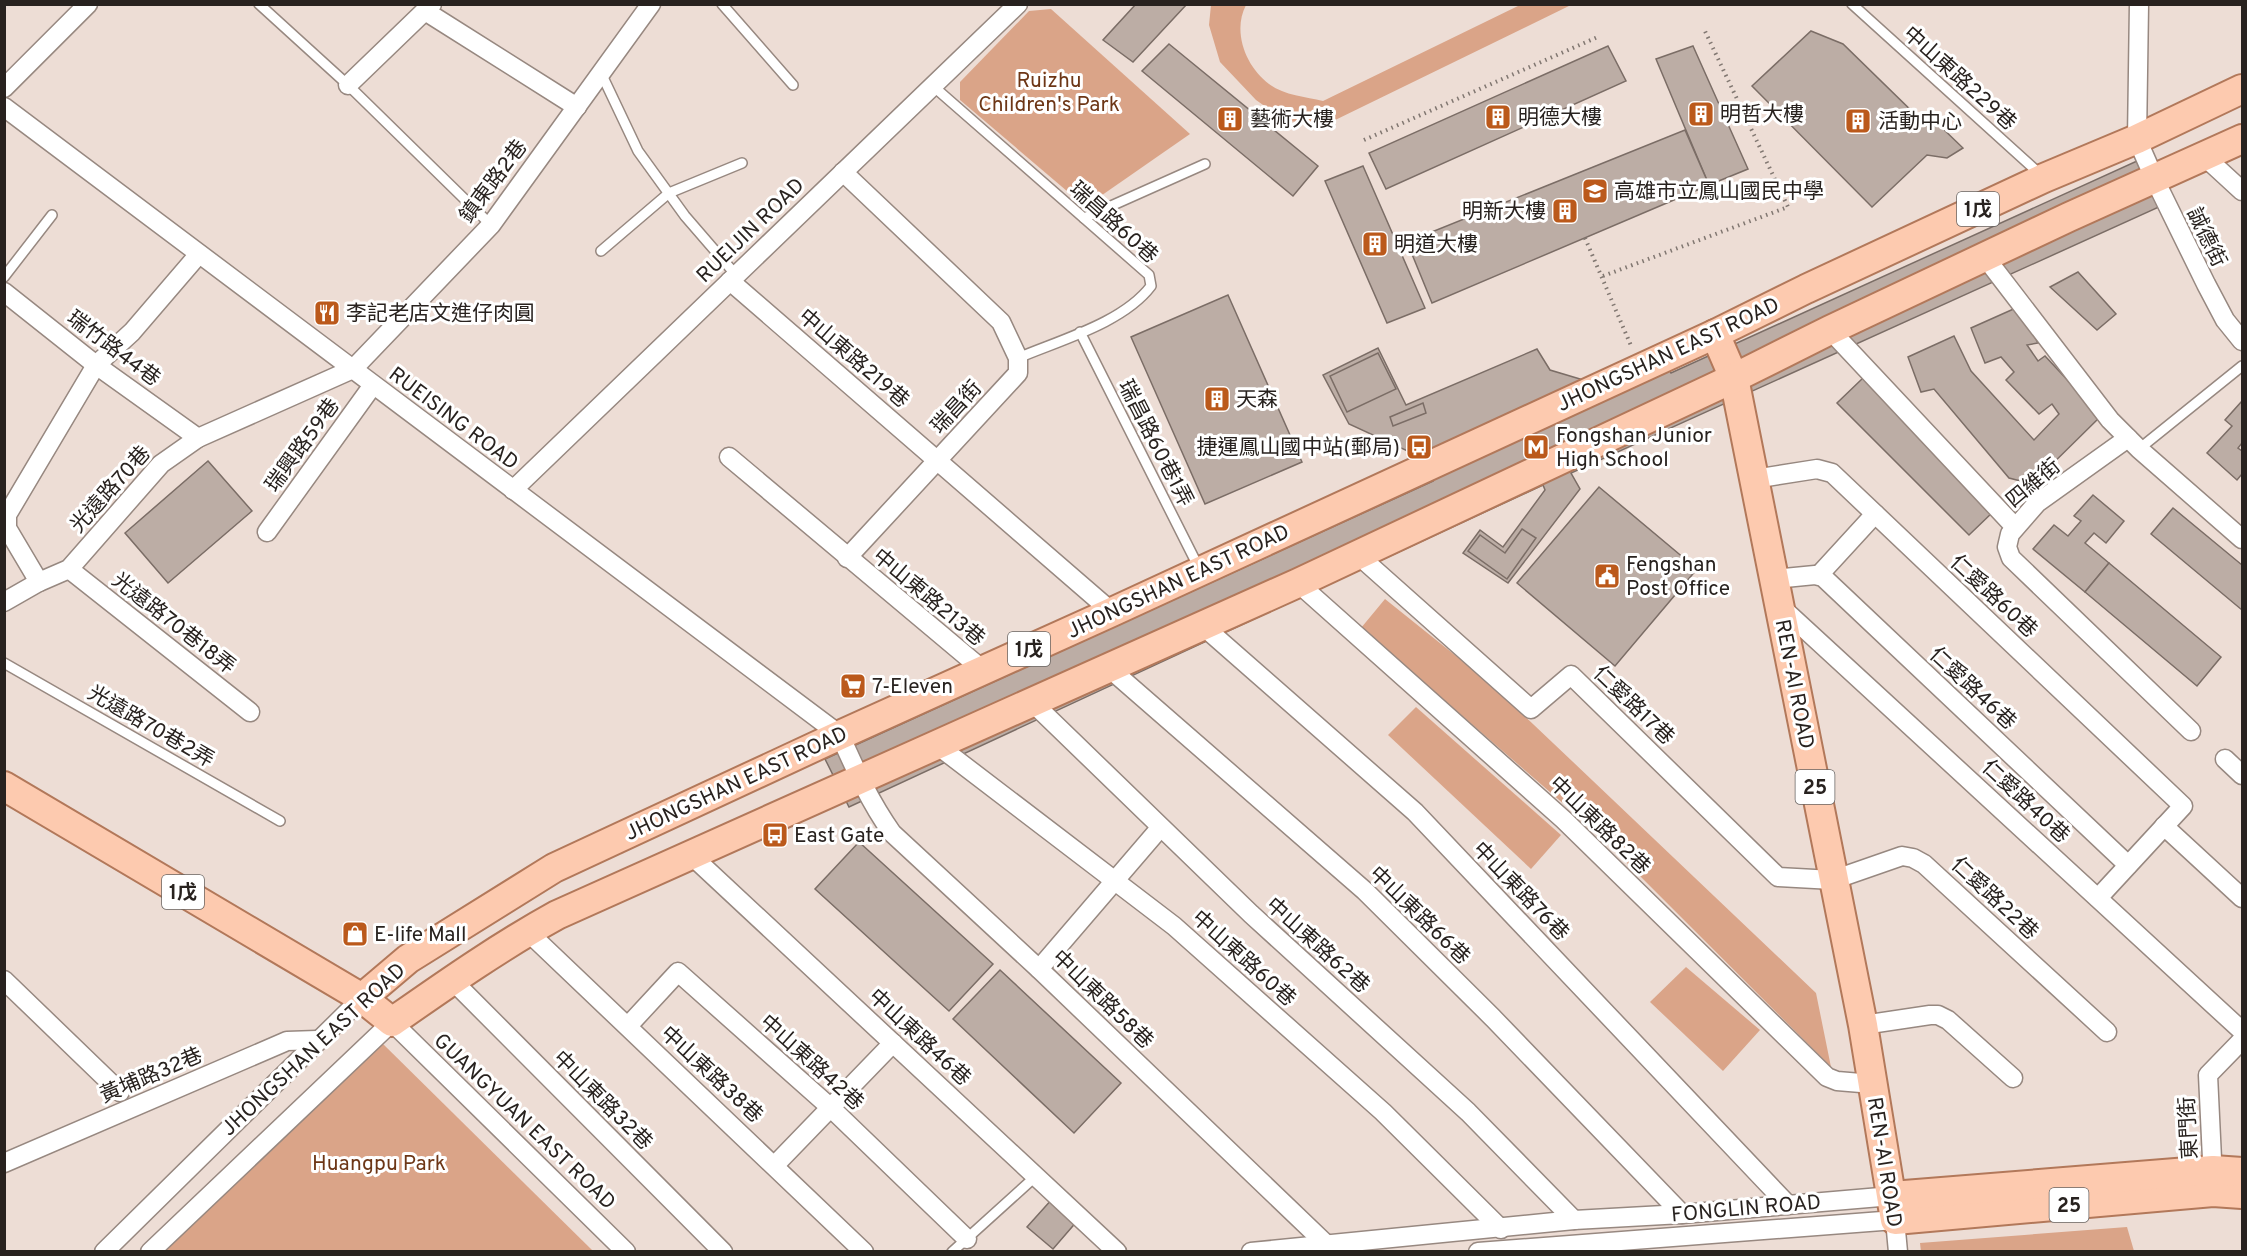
<svg xmlns="http://www.w3.org/2000/svg" width="2247" height="1256" viewBox="0 0 2247 1256" font-family="Overpass,'Noto Sans TC',sans-serif">
<style>
.green{fill:#daa488}
.building{fill:#bcada5;stroke:#7b6d66;stroke-width:1.5}
.lines{fill:none;stroke-linecap:round;stroke-linejoin:round}
.lane-casing{stroke:#978880;stroke-width:12}
.street-casing{stroke:#978880;stroke-width:21}
.primary-casing{stroke:#b2785a;stroke-width:32}
.path{stroke:#817771;stroke-width:4;stroke-dasharray:1.5 4.5;stroke-linecap:butt}
.lane{stroke:#fff;stroke-width:9}
.street{stroke:#fff;stroke-width:18}
.primary{stroke:#fdcaaf;stroke-width:28}
.labels{text-anchor:middle;stroke-width:6;stroke-linejoin:round;paint-order:stroke}
.shield{fill:#fff;stroke:#686462;stroke-width:1.5}
.shield-label{font-size:20px;font-weight:bold;fill:#28221f}
.street-label{font-size:21px;fill:#28221f;stroke:#fff}
.park-label{font-size:21px;fill:#6d3616;stroke:#fff}
.poi-label{font-size:21px;fill:#28221f;stroke:#fff;text-anchor:start}
</style>
<rect width="100%" height="100%" fill="#edddd5"/>
<g class="green">
<path d="M 1211,5 L 1246,5 C 1232,32 1246,67 1269,84 C 1283,95 1306,97 1323,101 L 1520,5 L 1571,5 L 1327,124 L 1286,121 L 1256,100 L 1220,62 L 1209,25 Z"/>
<path d="M 1051,9 L 1190,134 L 1095,200 L 1081,203 L 960,100 L 960,82 L 1029,11 Z"/>
<path d="M 1385,599 L 1491,684 L 1816,993 L 1831,1067 L 1596,832 L 1361,628 Z"/>
<path d="M 1416,707 L 1561,835 L 1531,869 L 1388,735 Z"/>
<path d="M 1686,967 L 1760,1030 L 1723,1071 L 1650,1002 Z"/>
<path d="M 381,1042 L 593,1251 L 152,1252 Z"/>
<path d="M 2127,1227 L 2134,1251 L 1921,1252 L 1920,1243 Z"/>
</g>
<g class="building">
<path d="M 1136,4 L 1187,4 L 1133,62 L 1103,40 Z"/>
<path d="M 1811,31 L 1843,44 L 1920,119 L 1938,124 L 1963,148 L 1947,158 L 1927,155 L 1872,207 L 1752,86 Z"/>
<path d="M 1169,44 L 1318,166 L 1293,196 L 1142,71 Z"/>
<path d="M 1608,46 L 1626,81 L 1386,189 L 1369,153 Z"/>
<path d="M 1693,46 L 1748,169 L 1709,185 L 1656,59 Z"/>
<path d="M 1685,130 L 1709,185 L 1432,303 L 1407,242 Z"/>
<path d="M 2137,161 L 2159,207 L 1571,473 L 1580,489 L 1508,583 L 1463,553 L 1480,530 L 1503,547 L 1545,490 L 1543,485 L 849,807 L 825,759 L 1433,481 L 1423,458 L 1349,424 L 1323,375 L 1378,348 L 1406,405 L 1537,349 L 1550,370 L 1590,382 L 1661,352 L 1671,373 Z"/>
<path d="M 1363,166 L 1425,308 L 1387,323 L 1325,181 Z"/>
<path d="M 2078,272 L 2116,314 L 2097,330 L 2050,287 Z"/>
<path d="M 1228,295 L 1302,462 L 1205,504 L 1131,337 Z"/>
<path d="M 2018,307 L 2038,343 L 2027,345 L 2038,361 L 2045,356 L 2101,416 L 2032,484 L 2009,478 L 1934,389 L 1921,392 L 1908,357 L 1954,336 L 1971,371 L 2034,440 L 2059,414 L 2052,404 L 2039,414 L 2006,380 L 2014,372 L 2001,357 L 1985,363 L 1971,328 Z"/>
<path d="M 1378,353 L 1396,389 L 1347,412 L 1330,376 Z"/>
<path d="M 1863,378 L 1995,510 L 1969,535 L 1837,403 Z"/>
<path d="M 2242,401 L 2242,443 L 2238,448 L 2242,451 L 2242,474 L 2237,480 L 2207,453 L 2232,426 L 2225,420 Z"/>
<path d="M 1423,403 L 1426,413 L 1393,426 L 1390,417 Z"/>
<path d="M 208,461 L 252,511 L 168,583 L 125,533 Z"/>
<path d="M 1599,487 L 1697,569 L 1615,666 L 1517,583 Z"/>
<path d="M 2093,495 L 2124,521 L 2106,543 L 2094,533 L 2085,543 L 2109,563 L 2085,592 L 2033,549 L 2054,525 L 2068,536 L 2081,521 L 2074,516 Z"/>
<path d="M 2173,508 L 2242,565 L 2242,610 L 2151,534 Z"/>
<path d="M 1522,529 L 1536,538 L 1507,579 L 1468,551 L 1480,535 L 1505,553 Z"/>
<path d="M 2109,563 L 2221,657 L 2197,686 L 2085,592 Z"/>
<path d="M 859,842 L 993,964 L 949,1011 L 815,889 Z"/>
<path d="M 1000,970 L 1121,1083 L 1074,1133 L 953,1019 Z"/>
<path d="M 1053,1198 L 1078,1220 L 1053,1249 L 1027,1227 Z"/>
</g>
<g class="lines">
<defs>
<g id="lane">
<path d="M 259,4 L 348,85 L 491,225"/>
<path d="M 722,4 L 793,85"/>
<path d="M 1852,4 L 2040,174"/>
<path d="M 601,73 L 638,151 L 685,216 L 736,275"/>
<path d="M 933,86 L 1149,275 L 1151,286 C 1123,323 1060,340 1018,358"/>
<path d="M 1084,218 L 1205,164"/>
<path d="M 601,251 L 669,193 L 742,163"/>
<path d="M 4,277 L 52,215"/>
<path d="M 1080,332 L 1199,568"/>
<path d="M 2139,449 L 2242,366"/>
<path d="M 4,663 L 280,821"/>
<path d="M 952,1252 L 1036,1176"/>
</g>
<g id="street">
<path d="M 2139,4 L 2137,139 L 2155,180 L 2206,284 L 2225,320 L 2242,341"/>
<path d="M 425,11 L 577,107"/>
<path d="M 348,85 L 432,4"/>
<path d="M 4,88 L 88,4"/>
<path d="M 4,107 L 840,735 C 855,769 870,802 892,833 L 1039,969 L 1327,1245"/>
<path d="M 2205,157 L 2242,191"/>
<path d="M 843,172 L 1001,322 L 1018,358 L 1018,373 L 847,558"/>
<path d="M 1985,257 L 2110,420 L 2139,449 L 2242,539"/>
<path d="M 730,281 L 1112,612"/>
<path d="M 4,292 L 96,365 L 198,438"/>
<path d="M 1830,330 L 2015,527"/>
<path d="M 2128,438 L 2037,503 L 2010,534 L 2007,547 L 2011,558 L 2191,731"/>
<path d="M 729,457 L 983,670"/>
<path d="M 1754,479 L 1817,469 L 1832,473 L 2183,806 L 2098,898"/>
<path d="M 513,490 L 1018,4"/>
<path d="M 267,532 L 373,385"/>
<path d="M 1358,555 L 1531,709 L 1571,675 L 1778,877 L 1833,880 L 1902,856 L 1913,858 L 1924,864 L 2107,1032"/>
<path d="M 69,569 L 250,712"/>
<path d="M 1819,575 L 1875,514"/>
<path d="M 1774,579 L 1815,575 L 1823,577 L 2128,865"/>
<path d="M 39,582 L 7,528 L 7,515 L 96,365 L 132,332 L 199,254"/>
<path d="M 1298,583 L 1564,820 L 1827,1077 L 1837,1081 L 1873,1084"/>
<path d="M 4,602 L 39,582 L 69,569 L 161,464 L 198,438 L 353,369 L 491,225 L 651,4"/>
<path d="M 1780,606 L 2242,1031"/>
<path d="M 1203,626 L 1415,812 L 1788,1205"/>
<path d="M 1109,668 L 1365,891 L 1493,1018 L 1682,1214"/>
<path d="M 1032,702 L 1251,914 L 1468,1112 L 1574,1220"/>
<path d="M 937,745 L 1174,926 L 1383,1112 L 1501,1229"/>
<path d="M 2225,759 L 2242,775"/>
<path d="M 2164,826 L 2242,898"/>
<path d="M 691,855 L 1117,1252"/>
<path d="M 527,931 L 864,1252"/>
<path d="M 1039,969 L 1160,828"/>
<path d="M 4,980 L 120,1092"/>
<path d="M 452,980 L 723,1252"/>
<path d="M 1863,1025 L 1930,1015 L 1938,1015 L 1948,1020 L 2013,1078"/>
<path d="M 628,1026 L 678,972 L 831,1108 L 967,1239"/>
<path d="M 4,1163 L 287,1041 L 317,1040"/>
<path d="M 775,1165 L 893,1043"/>
<path d="M 2213,1180 L 2208,1075 L 2242,1040"/>
<path d="M 104,1252 L 362,998"/>
<path d="M 150,1252 L 392,1022 L 626,1252"/>
<path d="M 1251,1252 L 1574,1220 L 1682,1214 L 1892,1196"/>
<path d="M 1478,1252 L 1895,1220 L 1898,1252"/>
</g>
<g id="primary">
<path d="M 1715,334 L 1734,378 L 1863,1025 L 1895,1220 L 2213,1192 L 2242,1194"/>
<path d="M 4,786 L 362,998 L 392,1022 C 445,985 499,947 557,915 L 1298,583 L 1734,378 L 1830,330 L 2069,217 L 2242,139"/>
<path d="M 362,998 L 408,959 L 554,868 L 840,735 L 1112,612 L 1715,334 L 1806,289 L 2044,178 L 2137,139 L 2242,89"/>
<path d="M 1892,1196 L 2213,1170 L 2242,1172"/>
</g>
</defs>
<use href="#lane" class="lane-casing"/>
<use href="#street" class="street-casing"/>
<use href="#primary" class="primary-casing"/>
<g class="path">
<path d="M 1364,140 L 1600,36"/>
<path d="M 1585,238 L 1632,348"/>
<path d="M 1603,276 L 1788,207 L 1704,29"/>
</g>
<use href="#lane" class="lane"/>
<use href="#street" class="street"/>
<use href="#primary" class="primary"/>
</g>
<defs>
<symbol id="building-square" viewBox="-11 -11 22 22"><rect x="-9" y="-9" width="18" height="18" rx="4" fill="#bb591b" stroke="#fff"/><path d="M-4-6H4V6H1V3H-1V6H-4ZM-2.5-4.3h1.7v1.8h-1.7ZM.8-4.3h1.7v1.8H.8ZM-2.5-1h1.7V.8h-1.7ZM.8-1h1.7V.8H.8Z" fill="#fff"/></symbol>
<symbol id="school-square" viewBox="-11 -11 22 22"><rect x="-9" y="-9" width="18" height="18" rx="4" fill="#bb591b" stroke="#fff"/><path d="M0-5L7-2L0 1L-7-2ZM-4 1L0 2.5L4 1V4Q0 6-4 4Z" fill="#fff"/></symbol>
<symbol id="restaurant-square" viewBox="-11 -11 22 22"><rect x="-9" y="-9" width="18" height="18" rx="4" fill="#bb591b" stroke="#fff"/><path d="M-5-6h1v4h1v-4h1v4h1v-4h1v5L-1.5 .5V6h-2V.5L-5-1ZM5-6V6H3V1.5H1.5Q1.5-4 5-6Z" fill="#fff"/></symbol>
<symbol id="bus-square" viewBox="-11 -11 22 22"><rect x="-9" y="-9" width="18" height="18" rx="4" fill="#bb591b" stroke="#fff"/><path d="M-5-6H5V4H4V6H2V4H-2V6H-4V4H-5ZM-3.5-4V0h7V-4ZM-3.5 1.2v1.5H-2V1.2ZM2 1.2v1.5H3.5V1.2Z" fill="#fff"/></symbol>
<symbol id="metro-square" viewBox="-11 -11 22 22"><rect x="-9" y="-9" width="18" height="18" rx="4" fill="#bb591b" stroke="#fff"/><path d="M-5.5 5V-5H-3L0 0L3-5H5.5V5H3V-.5L0 4L-3-.5V5Z" fill="#fff"/></symbol>
<symbol id="civic-square" viewBox="-11 -11 22 22"><rect x="-9" y="-9" width="18" height="18" rx="4" fill="#bb591b" stroke="#fff"/><path d="M-.6-6.5H3V-4.5H.6V-3L4-1V1h2V6H-6V1h2V-1L-.6-3ZM-1.2 2.5V6h2.4V2.5Z" fill="#fff"/></symbol>
<symbol id="supermarket-square" viewBox="-11 -11 22 22"><rect x="-9" y="-9" width="18" height="18" rx="4" fill="#bb591b" stroke="#fff"/><path d="M-6-5.5h2.5l.6 2H6L4.5 2H-2.5L-4.4-4H-6ZM-1.5 3.2a1.3 1.3 0 1 0 .1 0ZM3 3.2a1.3 1.3 0 1 0 .1 0Z" fill="#fff"/></symbol>
<symbol id="shop-square" viewBox="-11 -11 22 22"><rect x="-9" y="-9" width="18" height="18" rx="4" fill="#bb591b" stroke="#fff"/><path d="M-5-2.5h2.3a2.7 3.5 0 0 1 5.4 0H5L5.5 6h-11ZM-1.5-2.5h3a1.5 2.3 0 0 0-3 0Z" fill="#fff"/></symbol>
</defs>
<g fill-rule="evenodd">
<use href="#building-square" x="1686" y="99" width="30" height="30"/>
<use href="#building-square" x="1483" y="102" width="30" height="30"/>
<use href="#building-square" x="1215" y="104" width="30" height="30"/>
<use href="#building-square" x="1843" y="106" width="30" height="30"/>
<use href="#school-square" x="1580" y="176" width="30" height="30"/>
<use href="#building-square" x="1550" y="196" width="30" height="30"/>
<use href="#building-square" x="1360" y="229" width="30" height="30"/>
<use href="#restaurant-square" x="312" y="298" width="30" height="30"/>
<use href="#building-square" x="1202" y="384" width="30" height="30"/>
<use href="#bus-square" x="1404" y="432" width="30" height="30"/>
<use href="#metro-square" x="1521" y="432" width="30" height="30"/>
<use href="#civic-square" x="1592" y="561" width="30" height="30"/>
<use href="#supermarket-square" x="838" y="671" width="30" height="30"/>
<use href="#bus-square" x="760" y="820" width="30" height="30"/>
<use href="#shop-square" x="340" y="919" width="30" height="30"/>
</g>
<g class="labels">
<g class="shield">
<rect x="1957" y="192" width="42" height="34" rx="4.5"/>
<rect x="1008" y="632" width="42" height="34" rx="4.5"/>
<rect x="1795.5" y="770" width="39" height="34" rx="4.5"/>
<rect x="162" y="875" width="42" height="34" rx="4.5"/>
<rect x="2049.5" y="1188" width="39" height="34" rx="4.5"/>
</g>
<g class="shield-label">
<text x="1978" y="216">1戊</text>
<text x="1029" y="656">1戊</text>
<text x="1815" y="794">25</text>
<text x="183" y="899">1戊</text>
<text x="2069" y="1212">25</text>
</g>
<g class="street-label">
<text transform="translate(1960 78) rotate(42)" y="7">中山東路229巷</text>
<text transform="translate(493 181) rotate(-53)" y="7">鎮東路2巷</text>
<text transform="translate(1114 222) rotate(42)" y="7">瑞昌路60巷</text>
<text transform="translate(750 230) rotate(-44)" y="7">RUEIJIN ROAD</text>
<text transform="translate(2207 237) rotate(64)" y="7">誠德街</text>
<text transform="translate(114 348) rotate(37)" y="7">瑞竹路44巷</text>
<text transform="translate(1668 354) rotate(-25)" y="7">JHONGSHAN EAST ROAD</text>
<text transform="translate(854 358) rotate(41)" y="7">中山東路219巷</text>
<text transform="translate(956 407) rotate(-47)" y="7">瑞昌街</text>
<text transform="translate(454 418) rotate(37)" y="7">RUEISING ROAD</text>
<text transform="translate(1156 443) rotate(63)" y="7">瑞昌路60巷1弄</text>
<text transform="translate(302 445) rotate(-54)" y="7">瑞興路59巷</text>
<text transform="translate(2033 483) rotate(-40)" y="7">四維街</text>
<text transform="translate(110 489) rotate(-48)" y="7">光遠路70巷</text>
<text transform="translate(1178 581) rotate(-25)" y="7">JHONGSHAN EAST ROAD</text>
<text transform="translate(1994 596) rotate(43)" y="7">仁愛路60巷</text>
<text transform="translate(929 597) rotate(40)" y="7">中山東路213巷</text>
<text transform="translate(174 623) rotate(38)" y="7">光遠路70巷18弄</text>
<text transform="translate(1795 684) rotate(79)" y="7">REN-AI ROAD</text>
<text transform="translate(1973 688) rotate(43)" y="7">仁愛路46巷</text>
<text transform="translate(1634 705) rotate(44)" y="7">仁愛路17巷</text>
<text transform="translate(151 726) rotate(30)" y="7">光遠路70巷2弄</text>
<text transform="translate(736 783) rotate(-25)" y="7">JHONGSHAN EAST ROAD</text>
<text transform="translate(2026 801) rotate(43)" y="7">仁愛路40巷</text>
<text transform="translate(1600 825) rotate(44)" y="7">中山東路82巷</text>
<text transform="translate(1521 891) rotate(46)" y="7">中山東路76巷</text>
<text transform="translate(1995 898) rotate(43)" y="7">仁愛路22巷</text>
<text transform="translate(1420 915) rotate(44)" y="7">中山東路66巷</text>
<text transform="translate(1318 945) rotate(42)" y="7">中山東路62巷</text>
<text transform="translate(1244 958) rotate(42)" y="7">中山東路60巷</text>
<text transform="translate(1103 999) rotate(44)" y="7">中山東路58巷</text>
<text transform="translate(920 1037) rotate(43)" y="7">中山東路46巷</text>
<text transform="translate(313 1049) rotate(-43)" y="7">JHONGSHAN EAST ROAD</text>
<text transform="translate(812 1062) rotate(42)" y="7">中山東路42巷</text>
<text transform="translate(712 1074) rotate(43)" y="7">中山東路38巷</text>
<text transform="translate(151 1075) rotate(-23)" y="7">黃埔路32巷</text>
<text transform="translate(603 1100) rotate(45)" y="7">中山東路32巷</text>
<text transform="translate(525 1121) rotate(44)" y="7">GUANGYUAN EAST ROAD</text>
<text transform="translate(2188 1128) rotate(-93)" y="7">東門街</text>
<text transform="translate(1885 1162) rotate(81)" y="7">REN-AI ROAD</text>
<text transform="translate(1746 1208) rotate(-5)" y="7">FONGLIN ROAD</text>
</g>
<g class="park-label">
<text x="1049" y="87">Ruizhu<tspan x="1049" dy="24">Children's Park</tspan></text>
<text x="379" y="1170">Huangpu Park</text>
</g>
<g class="poi-label">
<text x="1720" y="121">明哲大樓</text>
<text x="1518" y="124">明德大樓</text>
<text x="1250" y="126">藝術大樓</text>
<text x="1878" y="128">活動中心</text>
<text x="1614" y="198">高雄市立鳳山國民中學</text>
<text x="1546" y="218" text-anchor="end">明新大樓</text>
<text x="1394" y="251">明道大樓</text>
<text x="346" y="320">李記老店文進仔肉圓</text>
<text x="1236" y="406">天森</text>
<text x="1556" y="442">Fongshan Junior<tspan x="1556" dy="24">High School</tspan></text>
<text x="1400" y="454" text-anchor="end">捷運鳳山國中站(郵局)</text>
<text x="1626" y="571">Fengshan<tspan x="1626" dy="24">Post Office</tspan></text>
<text x="872" y="693">7-Eleven</text>
<text x="794" y="842">East Gate</text>
<text x="374" y="941">E-life Mall</text>
</g>
</g>
<rect width="2247" height="1256" fill="none" stroke="#28221f" stroke-width="12"/>
</svg>
